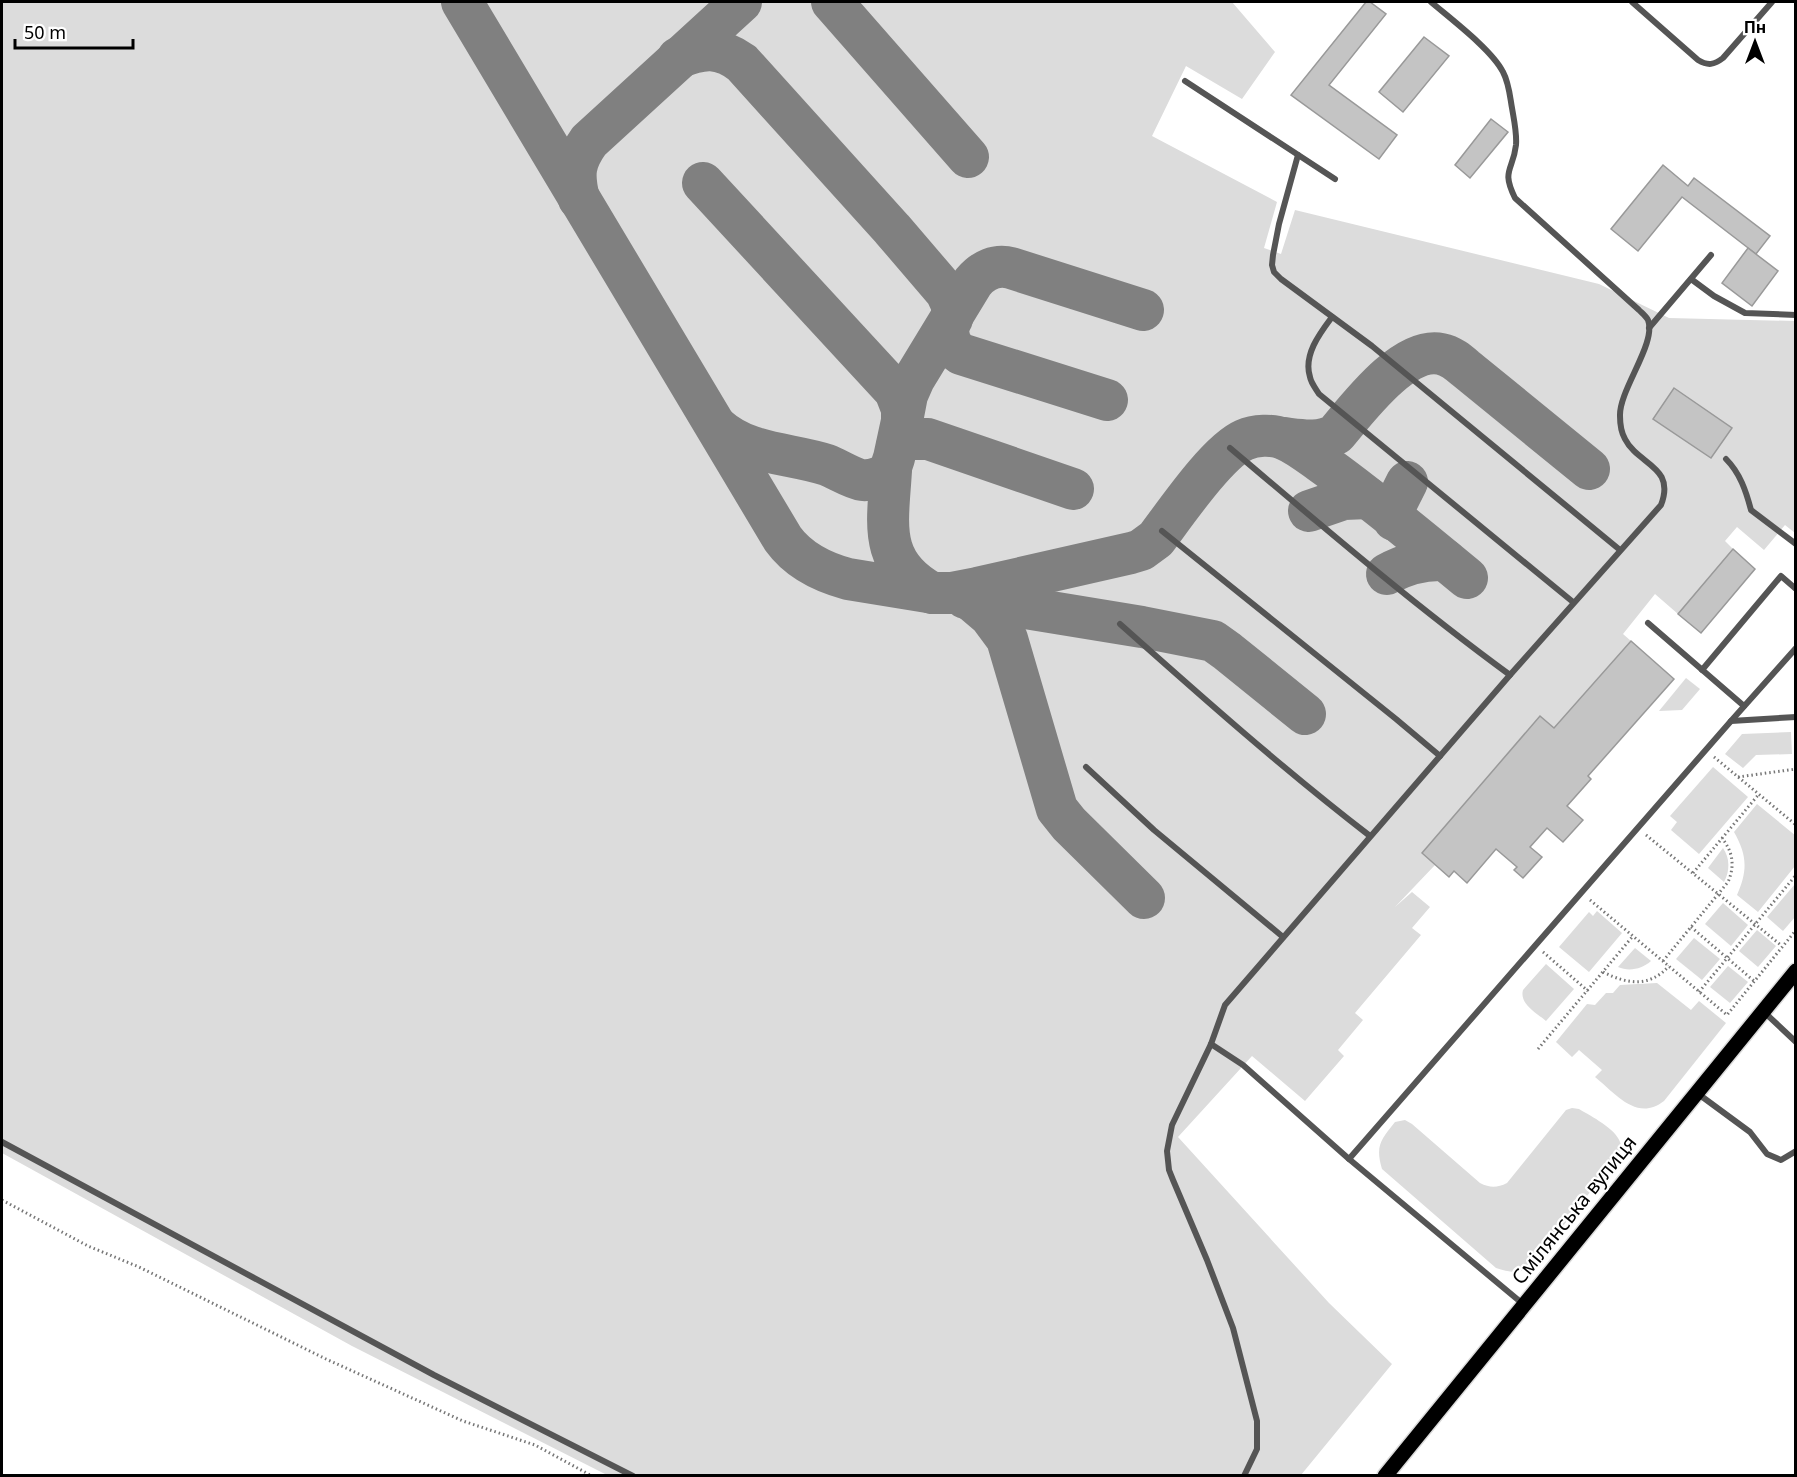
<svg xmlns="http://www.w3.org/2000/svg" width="1797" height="1477" viewBox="0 0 1797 1477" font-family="'Noto Sans',sans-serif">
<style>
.green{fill:#dcdcdc}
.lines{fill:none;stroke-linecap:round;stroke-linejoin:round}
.taxiway{stroke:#808080;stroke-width:42}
.building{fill:#c4c4c4;stroke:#999;stroke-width:1.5}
.primary-casing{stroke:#dbdbdb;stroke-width:18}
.path{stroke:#777;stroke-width:3;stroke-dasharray:1.5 3;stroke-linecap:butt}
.lane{stroke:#555;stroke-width:6}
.primary{stroke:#000;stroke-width:15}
.labels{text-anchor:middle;stroke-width:4.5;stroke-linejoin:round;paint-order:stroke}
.street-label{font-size:20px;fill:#000;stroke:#fff}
</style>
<rect width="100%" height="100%" fill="#fff"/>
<g class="green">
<path d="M 2,2 L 1232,2 L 1275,52 L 1242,99 L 1186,66 L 1152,136 L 1277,202 L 1264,248 L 1281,254 L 1295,210 L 1599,284 L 1669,318 L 1795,321 L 1795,533 L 1785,525 L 1764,550 L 1737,527 L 1725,541 L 1733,549 L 1678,614 L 1655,594 L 1623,634 L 1631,641 L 1554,728 L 1540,716 L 1423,852 L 1435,865 L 1395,907 L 1412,892 L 1430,907 L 1412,928 L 1421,935 L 1355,1013 L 1363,1020 L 1338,1050 L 1344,1056 L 1305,1101 L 1252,1056 L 1178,1137 L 1329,1303 L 1392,1364 L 1301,1475 L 607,1475 L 352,1346 L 2,1153 Z"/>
<path d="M 1686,678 L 1700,689 L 1682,710 L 1659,711 Z"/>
<path d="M 1791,732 L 1792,754 L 1756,755 L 1743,768 L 1725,754 L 1742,734 Z"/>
<path d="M 1713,767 L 1748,797 L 1699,854 L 1671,830 L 1677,822 L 1670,816 Z"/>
<path d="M 1757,804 L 1796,836 L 1795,866 L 1758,912 L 1737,895 C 1748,870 1747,855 1734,832 Z"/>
<path d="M 1723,848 C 1730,858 1730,871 1724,882 L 1708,868 Z"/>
<path d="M 1795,884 L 1795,917 L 1783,931 L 1767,917 Z"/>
<path d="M 1723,903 L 1748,925 L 1731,946 L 1705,924 Z"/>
<path d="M 1597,911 L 1622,933 L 1589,972 L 1559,947 L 1589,912 L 1593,916 Z"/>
<path d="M 1757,930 L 1776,946 L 1758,967 L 1739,951 Z"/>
<path d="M 1694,938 L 1720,959 L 1702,980 L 1676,959 Z"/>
<path d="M 1635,948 L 1651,961 C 1642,969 1629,972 1618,967 Z"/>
<path d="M 1546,964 L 1574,989 L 1546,1021 C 1537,1013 1519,1004 1523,990 Z"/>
<path d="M 1728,966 L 1748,982 L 1730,1003 L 1710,987 Z"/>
<path d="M 1657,983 L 1691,1010 L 1699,1001 L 1726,1023 L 1664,1101 C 1637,1122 1616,1094 1595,1077 L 1602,1070 L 1579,1050 L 1572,1057 L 1556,1042 L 1587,1004 L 1595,1005 L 1606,993 L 1613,993 L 1620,985 Z"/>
<path d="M 1572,1108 L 1579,1109 C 1591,1116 1616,1129 1620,1142 C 1622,1146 1620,1152 1619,1156 L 1531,1266 C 1519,1275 1509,1272 1496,1268 L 1382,1169 C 1375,1145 1381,1140 1395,1122 L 1405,1120 L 1412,1124 L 1480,1183 C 1490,1188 1497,1188 1507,1183 L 1566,1110 Z"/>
</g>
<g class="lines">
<g class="taxiway">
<path d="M 462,2 L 783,539 C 799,561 822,572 848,579 L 934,593 L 951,593 L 977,588 L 1131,553 L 1141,550 L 1156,539 C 1175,514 1217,452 1244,440 C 1255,435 1272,434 1284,439 C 1301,446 1315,459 1330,469 C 1377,503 1422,541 1467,578"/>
<path d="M 832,2 L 968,157"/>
<path d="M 678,58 C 703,48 719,46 742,63 L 892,229 L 946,292 L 952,305 L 952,319"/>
<path d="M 703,183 L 895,391 L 902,409 L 902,421 L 907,395 L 914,379 L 973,282 C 983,270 996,264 1011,268 L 1143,310"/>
<path d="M 579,199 C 573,174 574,162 589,141 L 741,2"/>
<path d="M 948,325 C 948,338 950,347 961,354 L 1107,400"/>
<path d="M 717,427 C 748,455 790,453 827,465 C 837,469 853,479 862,480 C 871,481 881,477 889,473 L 894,458 L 902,421"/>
<path d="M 1282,438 C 1301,440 1319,444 1336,434 C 1358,408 1404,346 1441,354 C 1451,356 1458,362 1465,368 L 1589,469"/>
<path d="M 897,446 L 907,439 L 928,439 L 1073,489"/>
<path d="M 891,470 C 888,523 877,563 932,593"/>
<path d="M 1309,511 L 1344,499 L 1368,498"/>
<path d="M 1394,520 L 1396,504 L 1407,482"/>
<path d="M 1387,574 C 1405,564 1424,559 1445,560"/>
<path d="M 965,598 L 1142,627 L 1213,641 L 1227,651 L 1305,714"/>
<path d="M 970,599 L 990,616 L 1007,639 L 1057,809 L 1069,824 L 1144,898"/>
</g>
</g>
<g class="building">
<path d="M 1366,2 L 1370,2 L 1386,14 L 1329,85 L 1397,135 L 1379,159 L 1291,95 Z"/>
<path d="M 1424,37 L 1449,56 L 1403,112 L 1379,92 Z"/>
<path d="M 1491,119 L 1508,132 L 1470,178 L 1455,165 Z"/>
<path d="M 1663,165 L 1688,186 L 1694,178 L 1770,236 L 1756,254 L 1682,197 L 1638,251 L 1611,229 Z"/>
<path d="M 1748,248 L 1778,271 L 1752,306 L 1722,283 Z"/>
<path d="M 1674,388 L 1732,428 L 1711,458 L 1653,419 Z"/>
<path d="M 1733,549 L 1755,569 L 1701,633 L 1678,614 Z"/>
<path d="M 1631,641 L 1674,679 L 1588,776 L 1591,779 L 1567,806 L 1583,820 L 1563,842 L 1547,828 L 1530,847 L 1542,857 L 1523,878 L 1514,870 L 1517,867 L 1496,849 L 1467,883 L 1454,871 L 1449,877 L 1422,853 L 1540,716 L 1554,728 Z"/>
</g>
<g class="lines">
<defs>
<path id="primary" d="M 1385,1476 L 1796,971"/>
</defs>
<use href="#primary" class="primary-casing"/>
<g class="path">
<path d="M 1714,757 L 1796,825"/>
<path d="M 1738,777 L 1796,769"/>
<path d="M 1646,835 L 1782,946"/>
<path d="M 1693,873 L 1759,794"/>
<path d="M 1590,900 L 1727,1015 L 1796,930"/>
<path d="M 1691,927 L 1754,981"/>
<path d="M 1543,952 L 1588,991"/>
<path d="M 1663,961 L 1728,882 C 1735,866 1733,852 1722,838"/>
<path d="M 1603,972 C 1627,984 1649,988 1669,966"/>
<path d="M 1699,992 L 1796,875"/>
<path d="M 1538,1049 L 1633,936"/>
<path d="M 2,1200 L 88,1246 L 139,1267 L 326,1359 L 463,1421 L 535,1445 L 592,1476"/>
</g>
<g class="lane">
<path d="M 1632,2 L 1698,60 C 1708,66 1714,65 1723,58 L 1772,2"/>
<path d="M 1185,81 L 1335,179"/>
<path d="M 1298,155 L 1279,224 L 1273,255 L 1272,265 L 1274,272 L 1281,279 L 1372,346 L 1620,550"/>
<path d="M 1691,279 L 1714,296 L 1745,313 L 1796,315"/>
<path d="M 1332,317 C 1320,333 1303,355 1310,377 C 1311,383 1316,389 1319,394 L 1573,602"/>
<path d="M 1649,328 L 1711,255"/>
<path d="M 1230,448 C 1322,526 1413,604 1510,675"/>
<path d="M 1726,459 C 1740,473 1746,491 1751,510 L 1796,544"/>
<path d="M 1162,531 L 1396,719 L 1440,756"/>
<path d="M 1648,623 L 1744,706"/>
<path d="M 1120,624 C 1202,697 1283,769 1370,836"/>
<path d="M 1702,670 L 1781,576 L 1796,589"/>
<path d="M 1731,721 L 1796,648"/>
<path d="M 1086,767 L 1154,830 L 1283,937"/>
<path d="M 1763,1011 L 1796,1042"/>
<path d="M 1211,1044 L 1243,1065 L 1349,1159"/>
<path d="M 1697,1093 L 1750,1132 L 1767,1154 L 1781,1160 L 1796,1151"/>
<path d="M 2,1142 L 434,1375 L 633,1476"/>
<path d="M 1523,1304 L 1349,1159 L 1731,721 L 1796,717"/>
<path d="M 1244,1476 L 1257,1449 L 1257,1421 L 1233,1328 L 1207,1260 L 1173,1180 L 1169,1170 L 1167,1151 L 1172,1125 L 1211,1044 L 1225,1005 L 1510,675 L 1661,505 C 1676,466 1638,465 1625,439 C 1621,432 1620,423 1620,416 C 1619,390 1657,343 1648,320 C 1646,316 1642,313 1639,310 L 1515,198 C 1501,170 1513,171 1516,145 C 1517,133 1514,120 1512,108 C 1510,97 1509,83 1503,72 C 1492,50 1451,19 1431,2"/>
</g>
<use href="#primary" class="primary"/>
</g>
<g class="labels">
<g class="street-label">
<text transform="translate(1574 1210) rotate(-51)" y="7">Смілянська вулиця</text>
</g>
</g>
<rect width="1797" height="1477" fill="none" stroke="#000000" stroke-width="6"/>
<g transform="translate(1755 42)" stroke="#ffffff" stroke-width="4.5" paint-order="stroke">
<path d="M0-4.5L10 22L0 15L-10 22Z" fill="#000000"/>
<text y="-9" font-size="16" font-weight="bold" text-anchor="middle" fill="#000000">Пн</text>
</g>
<path d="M15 39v9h118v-9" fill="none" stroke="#000000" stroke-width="3"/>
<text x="24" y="39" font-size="18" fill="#000000" stroke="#ffffff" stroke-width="4.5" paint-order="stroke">50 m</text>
</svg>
